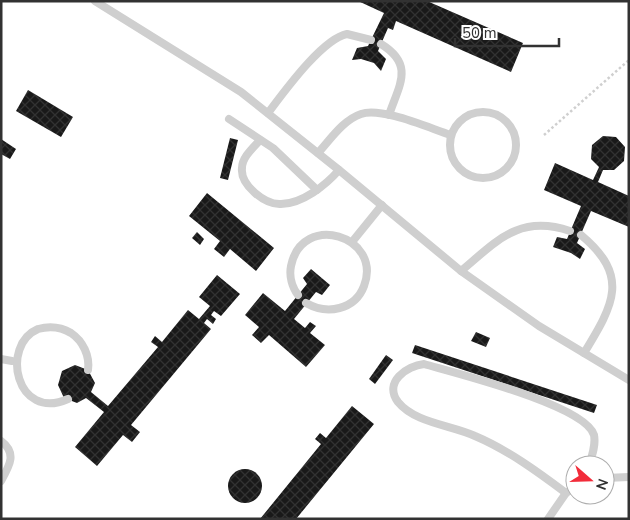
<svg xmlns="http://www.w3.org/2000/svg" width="630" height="520" viewBox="0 0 630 520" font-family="'Nunito Sans',sans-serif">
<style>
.building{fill:url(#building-cross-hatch)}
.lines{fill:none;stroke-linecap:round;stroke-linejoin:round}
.path{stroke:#cfcfcf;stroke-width:2.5;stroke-dasharray:2.5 2.5;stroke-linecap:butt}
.lane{stroke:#cfcfcf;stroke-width:8}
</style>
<defs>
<pattern id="building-cross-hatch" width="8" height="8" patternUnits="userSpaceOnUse" patternTransform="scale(1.25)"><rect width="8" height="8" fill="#191919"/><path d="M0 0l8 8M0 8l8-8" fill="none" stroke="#323232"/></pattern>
</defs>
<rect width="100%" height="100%" fill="#fff"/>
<g class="building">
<path d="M 358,1 L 427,1 L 523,43 L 511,72 L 396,21 L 393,30 L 388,28 L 378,51 L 386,59 L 381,71 L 374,63 L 361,59 L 352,60 L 357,48 L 368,46 L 384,13 Z"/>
<path d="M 28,90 L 73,117 L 61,137 L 16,111 Z"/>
<path d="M 603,136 L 616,137 L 625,147 L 624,161 L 614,170 L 603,170 L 598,182 L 629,196 L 629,227 L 591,211 L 577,243 L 585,249 L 580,259 L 571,253 L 553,247 L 557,237 L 567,239 L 581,206 L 544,190 L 555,163 L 593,180 L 599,167 L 591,159 L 592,145 Z"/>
<path d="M 230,138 L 238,140 L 228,180 L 220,178 Z"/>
<path d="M 1,139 L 16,149 L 10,159 L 1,154 Z"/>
<path d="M 207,193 L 274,248 L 256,271 L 230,249 L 224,257 L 214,249 L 220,241 L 189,216 Z"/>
<path d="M 197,232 L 204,239 L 200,245 L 192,238 Z"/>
<path d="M 311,269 L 330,285 L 322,295 L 316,292 L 294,319 L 305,328 L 310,322 L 316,326 L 310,333 L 325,345 L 306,367 L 269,335 L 261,343 L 252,335 L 259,327 L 245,315 L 263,293 L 285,311 L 307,284 L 303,278 Z"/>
<path d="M 217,275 L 240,294 L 221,316 L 214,311 L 211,315 L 216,319 L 213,324 L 207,319 L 204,323 L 211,329 L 131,425 L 140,432 L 132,442 L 123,435 L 97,466 L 75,447 L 104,412 L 86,398 L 77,403 L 64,398 L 58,385 L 62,371 L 75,365 L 88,370 L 95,383 L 91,392 L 108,406 L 158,347 L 151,342 L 155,336 L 162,342 L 188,310 L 199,319 L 210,306 L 199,297 Z"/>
<path d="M 476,332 L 490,338 L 486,347 L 471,341 Z"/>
<path d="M 415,345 L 597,405 L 594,413 L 412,353 Z"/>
<path d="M 386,355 L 393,360 L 375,384 L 369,379 Z"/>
<path d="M 352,406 L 374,424 L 296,519 L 260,519 L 321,444 L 315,439 L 320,433 L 326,438 Z"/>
<circle cx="245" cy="486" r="17"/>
</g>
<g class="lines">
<path class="path" d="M 544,135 L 629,60"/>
<g class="lane">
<path d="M 95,1 L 241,92 L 339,170 L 461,271 L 539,326 L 629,380"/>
<path d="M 381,44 C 415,65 399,85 389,115"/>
<circle cx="483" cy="145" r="33"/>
<path d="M 268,113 C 284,92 322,39 347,34 L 371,40"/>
<path d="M 229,119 L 273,148 L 317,190"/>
<path d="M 260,140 C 254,147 242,157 242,168 C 240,185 265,205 281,204 C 302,204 326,185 339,170"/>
<path d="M 318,153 C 330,140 343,120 361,114 C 382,107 429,128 451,135"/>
<path d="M 581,235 C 630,276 614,304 584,353"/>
<path d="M 352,242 L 382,205"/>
<path d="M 461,271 C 497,241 519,214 570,231"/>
<path d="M 298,295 C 292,287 289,276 291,266 C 302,211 383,236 364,286 C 355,310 327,315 306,303"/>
<path d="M 1,359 L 12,361"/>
<path d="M 68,399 C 16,422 0,345 38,329 C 49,326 61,327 71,333 C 83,341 90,356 88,370"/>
<path d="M 1,441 C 17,453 10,465 1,481"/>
<path d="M 605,478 L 629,477"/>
<path d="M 566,493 C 538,472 508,450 475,436 C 451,425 415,423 398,402 C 383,382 407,366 424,364 C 455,373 585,405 594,435 C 596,445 592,456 589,465"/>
<path d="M 548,519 L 566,493 L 575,487"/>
</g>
</g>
<rect width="630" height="520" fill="none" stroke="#323232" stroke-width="5"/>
<g transform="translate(590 480) rotate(110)"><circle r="24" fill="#ffffff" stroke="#adadad"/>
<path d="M0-4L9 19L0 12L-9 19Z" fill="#f22c3a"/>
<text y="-8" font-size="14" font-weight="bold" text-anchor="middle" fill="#323232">N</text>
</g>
<path d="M455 38v8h104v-8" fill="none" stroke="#323232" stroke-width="2.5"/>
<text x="462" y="38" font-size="15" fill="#323232" stroke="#ffffff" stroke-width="4" paint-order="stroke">50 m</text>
</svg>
